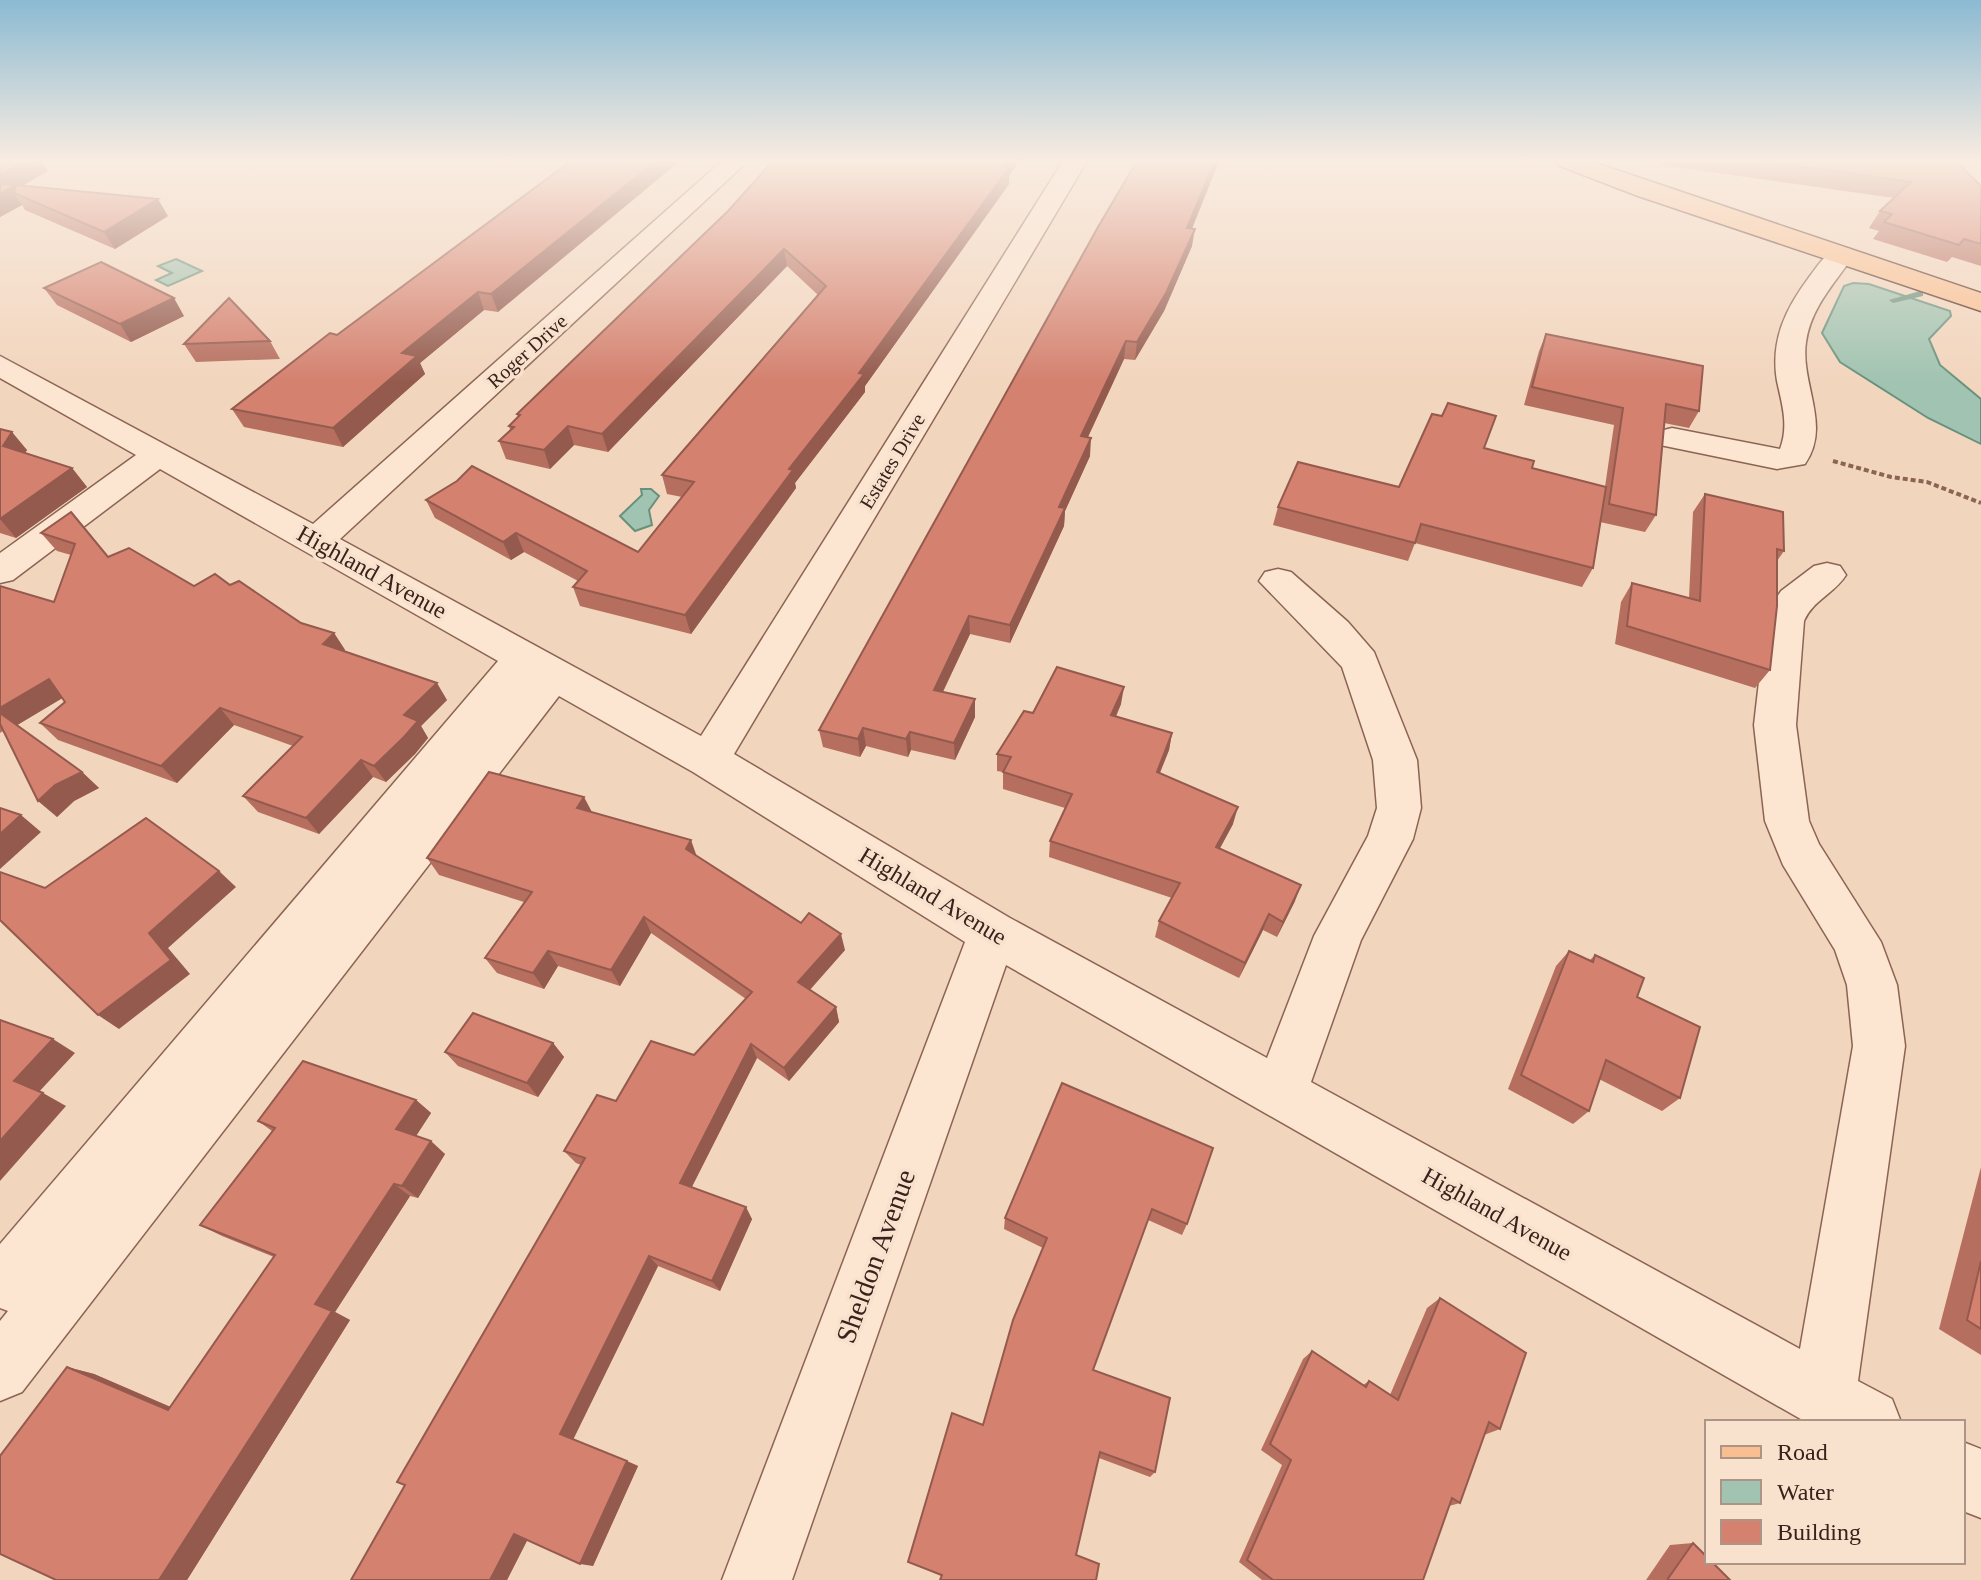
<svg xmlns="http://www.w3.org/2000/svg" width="1981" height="1580" viewBox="0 0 1981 1580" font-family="Georgia,serif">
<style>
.water{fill:#a1c3b1;stroke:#68917d;stroke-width:2}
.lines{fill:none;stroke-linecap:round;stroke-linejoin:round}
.stream{fill:#68917d;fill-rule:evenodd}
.minor-casing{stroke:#8b6454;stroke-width:3}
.major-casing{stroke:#583429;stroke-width:3}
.path{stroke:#8b6454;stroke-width:4;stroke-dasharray:5 3;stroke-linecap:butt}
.minor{fill:#fce5d1;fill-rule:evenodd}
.major{fill:#f9bf90;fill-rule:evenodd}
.wall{fill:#b66f5f}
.shaded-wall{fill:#945a4e}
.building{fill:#d4816f;stroke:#945a4e;stroke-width:2}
.labels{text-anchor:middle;stroke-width:7;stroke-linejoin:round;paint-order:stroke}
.far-street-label{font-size:20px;fill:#39221b;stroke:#f8e2cd}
.street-label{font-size:24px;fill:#39221b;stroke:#f8e2cd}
.near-street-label{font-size:28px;fill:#39221b;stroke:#f8e2cd}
</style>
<rect width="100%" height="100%" fill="#f2d5bd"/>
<g class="water">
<path d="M 176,259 L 202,271 L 168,286 L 156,280 L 172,273 L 158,266 Z"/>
<path d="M 1853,283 L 1869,284 L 1950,311 L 1951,316 L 1929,339 L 1940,365 L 1981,399 L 1981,444 L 1928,418 L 1840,362 L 1822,333 L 1844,286 Z"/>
<path d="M 641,489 L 651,489 L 659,496 L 649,510 L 652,525 L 635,531 L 620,516 L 642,495 Z"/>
</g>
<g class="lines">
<path class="stream" d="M 1920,291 L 1923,292 L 1923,296 L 1893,303 L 1889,300 Z"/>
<defs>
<g id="minor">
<path d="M 722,161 L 748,161 L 340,539 L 701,736 L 1063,161 L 1087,161 L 734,754 L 1010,918 L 1267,1058 L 1314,936 L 1368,836 L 1377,808 L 1373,760 L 1342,667 L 1259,581 L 1265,572 L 1278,569 L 1291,572 L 1348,622 L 1374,652 L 1417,760 L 1421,808 L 1413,839 L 1361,940 L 1311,1082 L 1800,1349 L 1853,1046 L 1847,985 L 1835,950 L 1783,865 L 1765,821 L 1754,725 L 1766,621 L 1775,600 L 1781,591 L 1814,566 L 1827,563 L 1840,566 L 1846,575 C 1834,594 1813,600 1804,621 L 1796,725 L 1809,821 L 1819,844 L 1881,942 L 1897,985 L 1905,1046 L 1858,1381 L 1892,1399 L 1901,1422 L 1806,1422 L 1006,965 L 792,1580 L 722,1580 L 965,942 L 693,772 L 559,696 L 22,1392 L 0,1401 L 0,1321 L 8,1311 L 0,1308 L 0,1244 L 498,661 L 160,469 L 13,580 L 0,583 L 0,553 L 136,455 L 0,378 L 0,356 L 313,524 Z"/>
<path d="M 1841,247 L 1850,249 L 1854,255 C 1835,283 1811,307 1806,342 C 1800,384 1832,425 1805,464 L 1777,469 L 1660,445 L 1656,438 L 1660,431 L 1672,428 L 1780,449 C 1789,426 1782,404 1777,381 C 1770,340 1786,308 1810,276 C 1819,264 1827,251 1841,247 Z"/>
<path d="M 1963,1442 L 1981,1449 L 1981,1518 L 1963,1511 Z"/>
</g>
<path id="major" d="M 1556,161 L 1590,161 L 1981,293 L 1981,311 L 1638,196 L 1560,166 Z"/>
</defs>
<use href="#minor" class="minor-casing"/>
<use href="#major" class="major-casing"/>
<path class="path" d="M 1833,461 L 1891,477 L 1927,482 L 1981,503"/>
<use href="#minor" class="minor"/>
<use href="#major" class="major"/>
</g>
<g class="wall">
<path d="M 0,161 L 41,161 L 48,171 L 22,186 L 168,216 L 115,249 L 25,210 L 22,205 L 0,217 Z"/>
<path d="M 571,161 L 498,312 L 484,310 L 420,363 L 425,374 L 343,447 L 244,427 L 232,409 L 337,335 Z"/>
<path d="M 773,161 L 1019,161 L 1009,176 L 1009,184 L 865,386 L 865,392 L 795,483 L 796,488 L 691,634 L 580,606 L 573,587 L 578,581 L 524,552 L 511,560 L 435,518 L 426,500 L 638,552 L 682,497 L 667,494 L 662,475 L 818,295 L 787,266 L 608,452 L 574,445 L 550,469 L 506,459 L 499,441 L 510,430 L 509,426 L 518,417 L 517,414 L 728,211 Z"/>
<path d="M 1137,161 L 1219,161 L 1192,229 L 1192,246 L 1164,311 L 1135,360 L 1124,359 L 1088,437 L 1090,456 L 1065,511 L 1064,526 L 1010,643 L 970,634 L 943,692 L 975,717 L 955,760 L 911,750 L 908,757 L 866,746 L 860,757 L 823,747 L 819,730 Z"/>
<path d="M 1662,161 L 1956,161 L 1981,186 L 1981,266 L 1952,257 L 1947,262 L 1873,239 L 1879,231 L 1869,228 L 1880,211 L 1894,198 L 1661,165 Z"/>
<path d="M 44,288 L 184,316 L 131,342 L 57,305 Z"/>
<path d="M 1546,334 L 1699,411 L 1689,428 L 1664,423 L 1656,515 L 1645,532 L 1600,522 L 1593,568 L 1582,587 L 1415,543 L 1408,561 L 1273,525 L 1278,507 L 1399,487 L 1484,448 L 1532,468 L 1605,487 L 1614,425 L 1524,405 L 1539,351 Z"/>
<path d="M 270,341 L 280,359 L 196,362 L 184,344 Z"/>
<path d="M 0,429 L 27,450 L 25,453 L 72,468 L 87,487 L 16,538 L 0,533 Z"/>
<path d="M 1705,494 L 1784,551 L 1777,561 L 1770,670 L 1755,688 L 1615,644 L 1621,602 L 1632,583 L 1689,598 L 1693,512 Z"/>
<path d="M 71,512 L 108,557 L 194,586 L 230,585 L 301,623 L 334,633 L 345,650 L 344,651 L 447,700 L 421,726 L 428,738 L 415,754 L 386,782 L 373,777 L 319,834 L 258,812 L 243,796 L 293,746 L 234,725 L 177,783 L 58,740 L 40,723 L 65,702 L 62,698 L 17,725 L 82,772 L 99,788 L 74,801 L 57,817 L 3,731 L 0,733 L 0,586 L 54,602 L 71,555 L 57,551 L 41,533 Z"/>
<path d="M 1121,704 L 1116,717 L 1172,733 L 1169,750 L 1160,773 L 1233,824 L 1220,848 L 1295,901 L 1277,937 L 1263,930 L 1239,978 L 1155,937 L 1159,921 L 1172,898 L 1049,857 L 1050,841 L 1065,808 L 1003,789 L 1003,772 L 997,771 L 997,754 L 1033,713 Z"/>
<path d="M 592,812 L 697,856 L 845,950 L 810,990 L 836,1007 L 839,1022 L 789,1081 L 757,1058 L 692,1187 L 752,1219 L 720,1291 L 658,1266 L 573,1439 L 638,1466 L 593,1566 L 527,1540 L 507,1580 L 351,1580 L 405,1485 L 581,1165 L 576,1163 L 564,1151 L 616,1101 L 694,1055 L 746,999 L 651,933 L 620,986 L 558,966 L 544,989 L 497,973 L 485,958 L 524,902 L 439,875 L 427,858 Z"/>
<path d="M 1569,951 L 1590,960 L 1595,955 L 1637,997 L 1680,1098 L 1662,1111 L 1599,1079 L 1589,1111 L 1573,1124 L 1508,1089 L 1556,966 Z"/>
<path d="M 553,1043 L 564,1057 L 538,1097 L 458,1066 L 445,1052 Z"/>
<path d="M 1062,1083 L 1187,1224 L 1182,1235 L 1148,1220 L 1093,1370 L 1155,1472 L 1150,1477 L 1099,1458 L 941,1576 L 908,1562 L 983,1425 L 1043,1248 L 1004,1229 L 1005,1218 Z"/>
<path d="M 416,1100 L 431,1113 L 416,1136 L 445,1154 L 418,1198 L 410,1196 L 335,1312 L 350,1320 L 187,1580 L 67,1367 L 94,1374 L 171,1407 L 274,1257 L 222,1236 L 200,1225 L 272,1131 L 258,1121 Z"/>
<path d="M 1981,1167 L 1981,1355 L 1939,1329 Z"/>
<path d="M 1440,1298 L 1500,1429 L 1484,1435 L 1460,1503 L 1449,1506 L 1423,1580 L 1262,1580 L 1239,1562 L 1282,1465 L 1261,1450 L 1303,1359 L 1312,1351 L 1363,1385 L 1369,1381 L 1390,1395 L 1427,1308 Z"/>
<path d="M 1693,1543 L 1730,1580 L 1646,1580 L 1670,1545 Z"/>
</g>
<g class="shaded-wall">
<path d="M 26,161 L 41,161 L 48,171 L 18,188 L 14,193 L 22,205 L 0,217 L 0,175 Z"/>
<path d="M 656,161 L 680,161 L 498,312 L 491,294 Z"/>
<path d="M 1008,161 L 1019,161 L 1009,176 L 1009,184 L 865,386 L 865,392 L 795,483 L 796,488 L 691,634 L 685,615 L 789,469 L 859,373 Z"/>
<path d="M 1215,161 L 1219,161 L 1185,245 L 1187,228 Z"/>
<path d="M 158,199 L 168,216 L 115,249 L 104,232 Z"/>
<path d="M 1195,229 L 1192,246 L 1164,311 L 1135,360 L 1137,342 Z"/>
<path d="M 784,249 L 787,266 L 608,452 L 602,434 Z"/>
<path d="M 478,292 L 484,310 L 420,363 L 425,374 L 343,447 L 333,428 L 402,353 Z"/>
<path d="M 174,298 L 184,316 L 131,342 L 120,324 Z"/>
<path d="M 1126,341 L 1124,359 L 1080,454 L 1081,436 Z"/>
<path d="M 568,426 L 574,445 L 550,469 L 544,450 Z"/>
<path d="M 12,432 L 27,450 L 18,464 L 3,446 Z"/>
<path d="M 1091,438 L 1090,456 L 1065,511 L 1064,526 L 1010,643 L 1010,625 L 1059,507 Z"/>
<path d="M 72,468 L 87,487 L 16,538 L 0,519 Z"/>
<path d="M 516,533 L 524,552 L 511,560 L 503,542 Z"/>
<path d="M 969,616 L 970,634 L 935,708 L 934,690 Z"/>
<path d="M 334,633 L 345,650 L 335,662 L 323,644 Z"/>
<path d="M 49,679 L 66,696 L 14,727 L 0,714 L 0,708 Z"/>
<path d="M 437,683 L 447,700 L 421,726 L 428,738 L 415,754 L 386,782 L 374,766 L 404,715 Z"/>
<path d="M 1124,687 L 1121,704 L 1108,732 L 1111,715 Z"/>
<path d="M 975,699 L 975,717 L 955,760 L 954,743 Z"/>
<path d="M 220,708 L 234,725 L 177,783 L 161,766 Z"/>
<path d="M 863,728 L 866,746 L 860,757 L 858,739 Z"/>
<path d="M 910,732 L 911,750 L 908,757 L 906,739 Z"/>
<path d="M 1172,733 L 1169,750 L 1153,789 L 1157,772 Z"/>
<path d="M 361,760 L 373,777 L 319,834 L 306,818 Z"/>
<path d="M 82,772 L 99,788 L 74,801 L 57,817 L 38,801 L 55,785 Z"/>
<path d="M 584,797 L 593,814 L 577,808 Z"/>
<path d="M 1238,807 L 1233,824 L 1212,863 L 1216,847 Z"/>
<path d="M 21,815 L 41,832 L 0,869 L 0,834 Z"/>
<path d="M 691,840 L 697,857 L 686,849 Z"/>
<path d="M 219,871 L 236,887 L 168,948 L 190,974 L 119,1029 L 98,1015 L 149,933 Z"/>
<path d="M 1301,885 L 1295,901 L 1277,937 L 1283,922 Z"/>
<path d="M 1269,914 L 1263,930 L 1239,978 L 1245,963 Z"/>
<path d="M 644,917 L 651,933 L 620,986 L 611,970 Z"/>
<path d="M 841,934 L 845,950 L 803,997 L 798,982 Z"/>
<path d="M 548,951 L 558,966 L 544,989 L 533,973 Z"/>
<path d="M 836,1007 L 839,1022 L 789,1081 L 784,1068 Z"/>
<path d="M 53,1039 L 75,1053 L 37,1094 L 14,1081 Z"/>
<path d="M 553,1043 L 564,1057 L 538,1097 L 527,1083 Z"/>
<path d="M 751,1044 L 757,1058 L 688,1194 L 680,1183 Z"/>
<path d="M 43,1093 L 66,1106 L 0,1181 L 0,1141 Z"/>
<path d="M 416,1100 L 431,1113 L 412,1142 L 396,1129 Z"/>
<path d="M 431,1141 L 445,1154 L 418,1198 L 402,1186 Z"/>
<path d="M 394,1184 L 410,1196 L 335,1312 L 350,1320 L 187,1580 L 159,1580 L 315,1304 Z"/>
<path d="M 746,1207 L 752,1219 L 720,1291 L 712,1281 Z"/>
<path d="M 649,1256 L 658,1266 L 573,1440 L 560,1434 Z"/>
<path d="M 67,1367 L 94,1374 L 193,1417 L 168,1410 Z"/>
<path d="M 627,1461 L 638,1466 L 593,1566 L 580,1564 Z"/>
<path d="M 514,1534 L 529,1537 L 507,1580 L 490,1580 Z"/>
</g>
<g class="building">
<path d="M 0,161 L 26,161 L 0,175 Z"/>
<path d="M 571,161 L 656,161 L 491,294 L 478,292 L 402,353 L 417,356 L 333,428 L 232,409 L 330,333 L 337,335 Z"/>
<path d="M 773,161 L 1008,161 L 1004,167 L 1009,168 L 859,373 L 864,374 L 789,469 L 793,470 L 685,615 L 573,587 L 587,571 L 516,533 L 503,542 L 426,500 L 457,481 L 472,466 L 638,552 L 694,482 L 662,475 L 826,286 L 784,249 L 602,434 L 568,426 L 544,450 L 499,441 L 514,427 L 509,426 L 520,415 L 517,414 L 728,211 Z"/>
<path d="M 1137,161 L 1215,161 L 1187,228 L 1195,229 L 1166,293 L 1137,342 L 1126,341 L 1081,436 L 1091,438 L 1059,507 L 1065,508 L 1010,625 L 969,616 L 934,690 L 975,699 L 954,743 L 910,732 L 906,739 L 863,728 L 858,739 L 819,730 L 1098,227 Z"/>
<path d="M 1762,161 L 1956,161 L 1981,186 L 1981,244 L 1964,239 L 1959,245 L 1884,222 L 1892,214 L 1880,211 L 1911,182 Z"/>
<path d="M 0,184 L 15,185 L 0,194 Z"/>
<path d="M 16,185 L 158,199 L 104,232 L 14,193 Z"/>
<path d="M 101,262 L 174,298 L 120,324 L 44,288 Z"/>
<path d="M 229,298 L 270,341 L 184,344 Z"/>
<path d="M 1546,334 L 1703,366 L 1699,411 L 1666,404 L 1656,515 L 1609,504 L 1623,408 L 1532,387 Z"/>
<path d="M 1448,403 L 1496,416 L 1484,448 L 1534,461 L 1532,468 L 1606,487 L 1593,568 L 1421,524 L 1415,543 L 1278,507 L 1298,462 L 1399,487 L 1432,414 L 1442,416 Z"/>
<path d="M 0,429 L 12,432 L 3,446 L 72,468 L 0,519 Z"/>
<path d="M 1705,494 L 1783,512 L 1784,551 L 1777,549 L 1777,606 L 1770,670 L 1627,626 L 1632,583 L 1700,601 Z"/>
<path d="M 71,512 L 108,557 L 129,548 L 194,586 L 215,574 L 230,585 L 239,581 L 301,623 L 334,633 L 323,644 L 437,683 L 404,715 L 418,721 L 404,737 L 374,766 L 361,760 L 306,818 L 243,796 L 302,737 L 220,708 L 161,766 L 40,723 L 65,702 L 49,679 L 0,708 L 0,586 L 54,602 L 75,544 L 41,533 Z"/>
<path d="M 1057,667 L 1124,687 L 1111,715 L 1172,733 L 1157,772 L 1238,807 L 1216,847 L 1301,885 L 1283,922 L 1269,914 L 1245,963 L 1159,921 L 1180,883 L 1050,841 L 1072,794 L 1003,772 L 1011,757 L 997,754 L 1024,711 L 1033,713 Z"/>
<path d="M 0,713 L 82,772 L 55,785 L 38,801 L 0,724 Z"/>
<path d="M 489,772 L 584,797 L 577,808 L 691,840 L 686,849 L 801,923 L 809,913 L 841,934 L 798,982 L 836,1007 L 784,1068 L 751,1044 L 680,1183 L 746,1207 L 712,1281 L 649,1256 L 560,1434 L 627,1461 L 580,1564 L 514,1534 L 490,1580 L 351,1580 L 405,1485 L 397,1482 L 585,1158 L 564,1151 L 597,1095 L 616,1101 L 651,1041 L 694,1055 L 752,992 L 644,917 L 611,970 L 548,951 L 533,973 L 485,958 L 532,892 L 427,858 Z"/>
<path d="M 0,808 L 21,815 L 0,834 Z"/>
<path d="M 146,818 L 219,871 L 149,933 L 171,960 L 98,1015 L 0,920 L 0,872 L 45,888 Z"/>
<path d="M 1569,951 L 1593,962 L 1595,955 L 1644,978 L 1637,997 L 1700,1027 L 1680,1098 L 1606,1060 L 1589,1111 L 1521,1075 Z"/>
<path d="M 473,1013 L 553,1043 L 527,1083 L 445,1052 Z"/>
<path d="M 0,1020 L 53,1039 L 14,1081 L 43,1093 L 0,1141 Z"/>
<path d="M 303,1061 L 416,1100 L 396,1129 L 431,1141 L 402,1186 L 394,1184 L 315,1304 L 332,1311 L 159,1580 L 56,1580 L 0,1554 L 0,1456 L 67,1367 L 168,1410 L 275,1255 L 200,1225 L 275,1128 L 258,1121 Z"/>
<path d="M 1062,1083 L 1213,1148 L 1187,1224 L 1152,1209 L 1093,1370 L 1170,1398 L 1155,1472 L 1100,1452 L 1076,1555 L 1099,1564 L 1096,1580 L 940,1580 L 942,1575 L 908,1562 L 952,1413 L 983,1425 L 1013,1320 L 1047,1238 L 1005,1218 Z"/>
<path d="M 1981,1261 L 1981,1329 L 1967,1320 Z"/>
<path d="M 1440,1298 L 1526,1353 L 1500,1429 L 1489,1422 L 1460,1503 L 1452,1498 L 1423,1580 L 1273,1580 L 1247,1560 L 1291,1460 L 1270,1444 L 1312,1351 L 1366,1387 L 1369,1381 L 1398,1400 Z"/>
<path d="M 1693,1543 L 1707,1557 L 1707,1562 L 1712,1562 L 1730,1580 L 1667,1580 Z"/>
</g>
<linearGradient id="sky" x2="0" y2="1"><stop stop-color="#8bbad2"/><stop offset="0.42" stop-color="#f9ece1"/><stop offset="1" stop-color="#f9ece1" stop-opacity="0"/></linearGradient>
<rect width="1981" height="382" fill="url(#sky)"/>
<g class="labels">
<g class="far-street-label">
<text transform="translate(527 351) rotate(-42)" y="7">Roger Drive</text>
<text transform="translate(892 461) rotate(-59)" y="7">Estates Drive</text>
</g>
<g class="street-label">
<text transform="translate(372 572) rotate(29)" y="8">Highland Avenue</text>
<text transform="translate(933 896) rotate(31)" y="8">Highland Avenue</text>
<text transform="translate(1497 1214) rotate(29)" y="8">Highland Avenue</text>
</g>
<g class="near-street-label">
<text transform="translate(875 1256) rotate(-70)" y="10">Sheldon Avenue</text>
</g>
</g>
<rect x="1705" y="1420" width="260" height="144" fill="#f8e2cd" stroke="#ac9586" stroke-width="2"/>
<rect x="1721" y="1446" width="40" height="12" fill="#f9bf90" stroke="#ac9586" stroke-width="2"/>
<text x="1777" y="1460" font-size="24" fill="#39221b">Road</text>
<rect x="1721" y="1480" width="40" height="24" fill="#a1c3b1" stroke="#ac9586" stroke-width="2"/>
<text x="1777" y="1500" font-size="24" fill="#39221b">Water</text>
<rect x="1721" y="1520" width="40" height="24" fill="#d4816f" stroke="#ac9586" stroke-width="2"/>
<text x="1777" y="1540" font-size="24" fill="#39221b">Building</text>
</svg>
